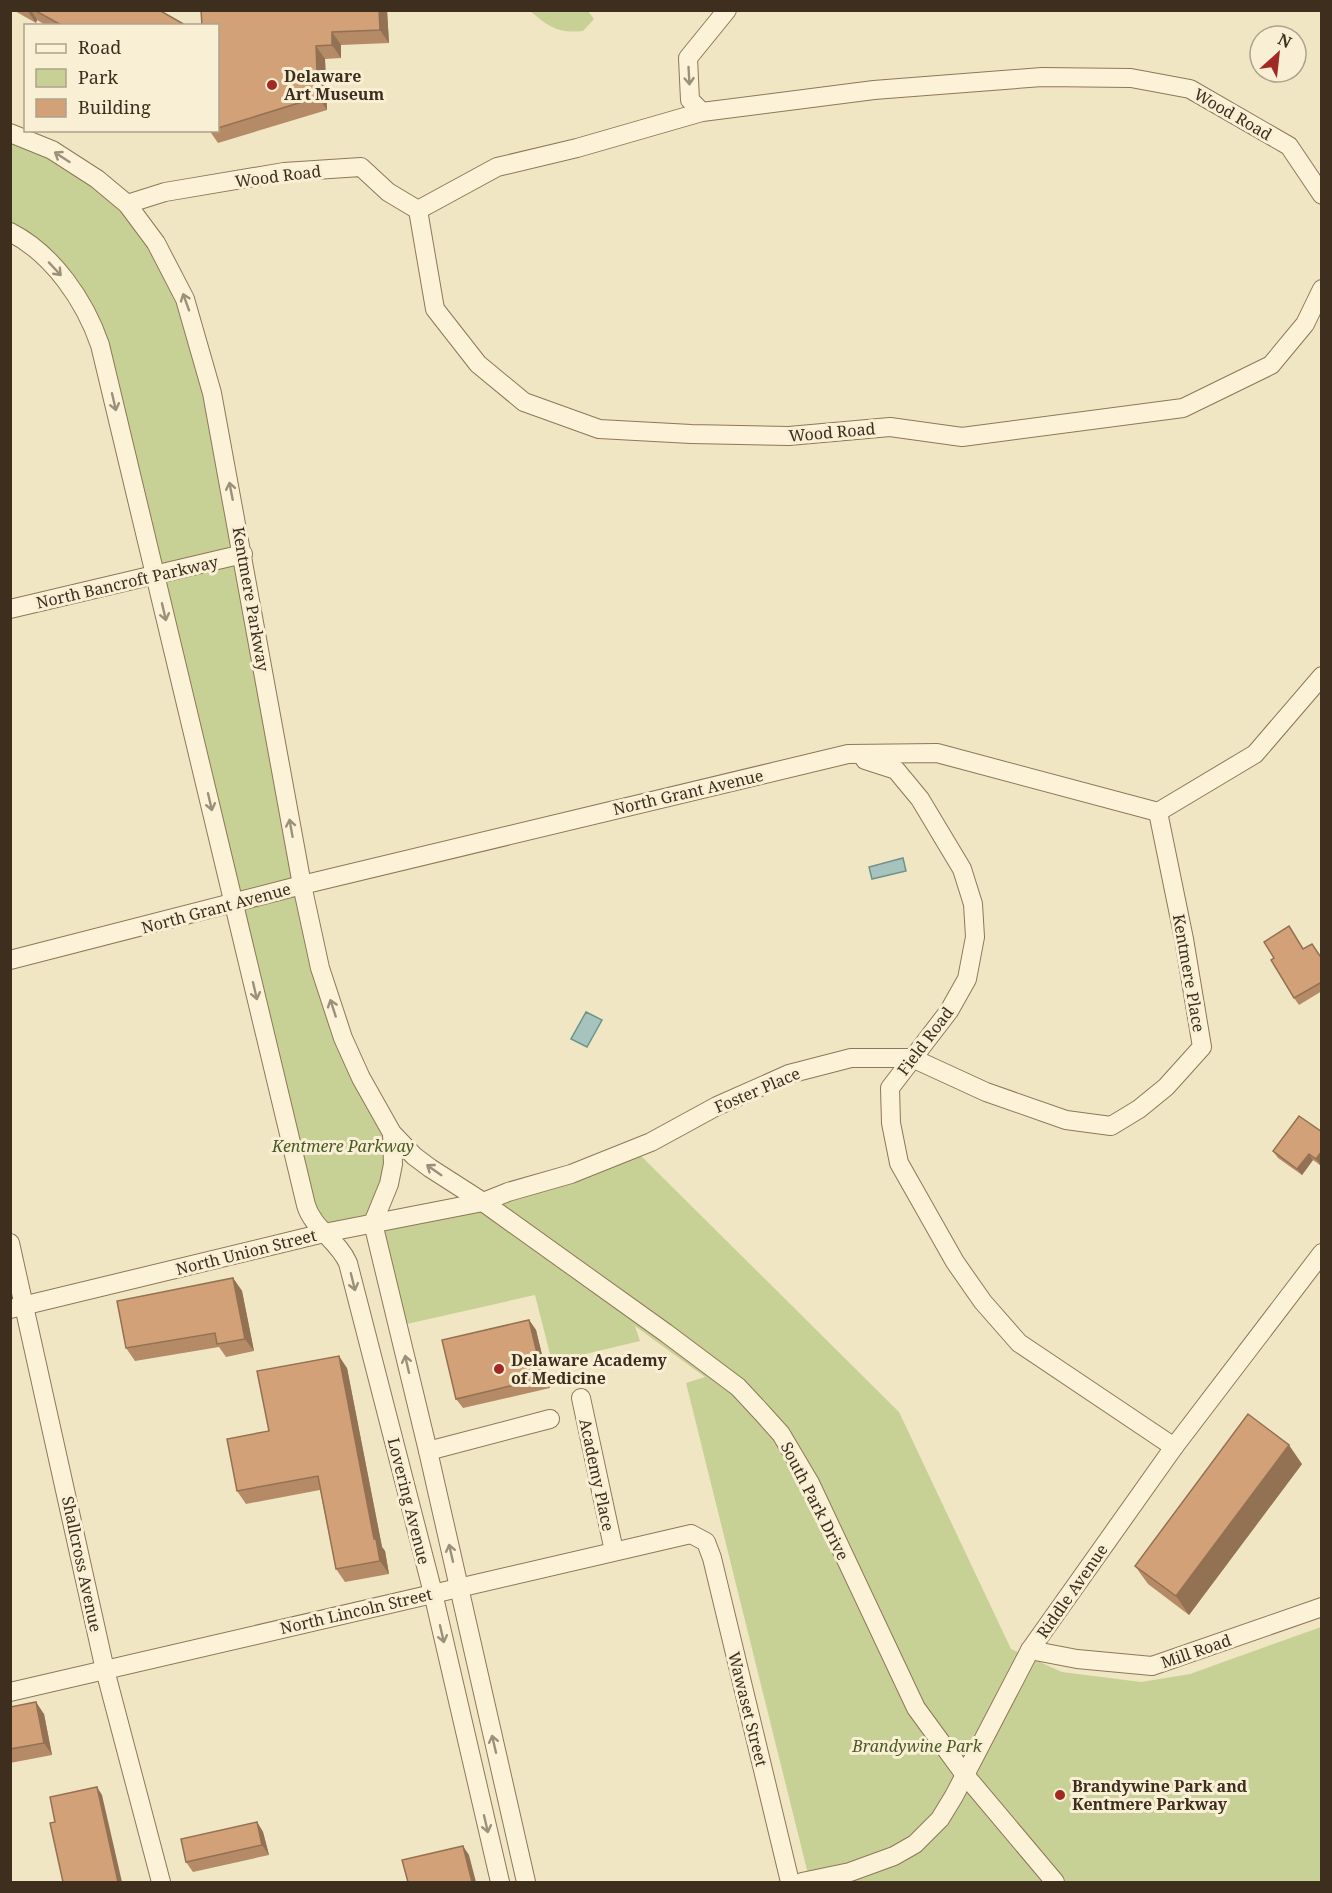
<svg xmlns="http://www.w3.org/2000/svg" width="1332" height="1893" viewBox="0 0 1332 1893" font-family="'Noto Serif',serif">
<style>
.green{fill:#c7d196}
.water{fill:#a6c4bd;stroke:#6c948b;stroke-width:1.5}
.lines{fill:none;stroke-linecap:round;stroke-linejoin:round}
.street-casing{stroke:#8e7758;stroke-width:20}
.street{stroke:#fbf2d8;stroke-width:18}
.wall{fill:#b58a66}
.shaded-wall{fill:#937153}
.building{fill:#d2a177;stroke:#937153;stroke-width:1.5}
.oneway{stroke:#9c907b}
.poi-dot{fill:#a22824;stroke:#f8efd4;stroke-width:2}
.labels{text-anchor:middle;stroke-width:6;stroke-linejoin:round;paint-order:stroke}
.poi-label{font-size:16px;font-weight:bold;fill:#3d2e1e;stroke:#f8efd4;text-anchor:start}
.street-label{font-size:16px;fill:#3d2e1e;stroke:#f8efd4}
.park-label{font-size:16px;font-style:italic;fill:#4a5b23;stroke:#f8efd4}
</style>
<rect width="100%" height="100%" fill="#f1e6c4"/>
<g class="green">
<path d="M 530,11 L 588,11 L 594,19 L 583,31 C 558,34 548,26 530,11 Z"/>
<path d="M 10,133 L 127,204 L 185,299 L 320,968 L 392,1133 L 373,1223 L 483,1202 L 634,1149 L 899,1412 L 1011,1649 L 1062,1672 L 1141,1682 L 1190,1674 L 1321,1627 L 1321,1882 L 810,1882 L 686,1383 L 705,1377 L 635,1326 L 640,1341 L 552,1362 L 535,1295 L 398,1326 L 373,1224 L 324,1233 L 314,1222 L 92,321 L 11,232 Z"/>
</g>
<g class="water">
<path d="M 903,858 L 906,871 L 872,879 L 869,867 Z"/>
<path d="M 586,1012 L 602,1020 L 587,1047 L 571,1039 Z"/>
</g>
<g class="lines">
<defs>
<g id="street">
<path d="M 702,112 L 690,100 L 688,58 L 727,10"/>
<path d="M 10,133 L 52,150 L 97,179 L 127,204 L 156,243 L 185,299 L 212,393 L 302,885 L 320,968 L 343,1038 L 361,1078 L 392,1133 L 414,1156 L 430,1168 L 483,1202 L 666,1333 L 738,1387 L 764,1415 L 781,1434 L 810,1483 L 916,1708 L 965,1775 L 1055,1882"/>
<path d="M 127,204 L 165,192 L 284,172 L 361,167 L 388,192 L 418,210 L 435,309 L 478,364 L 524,402 L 599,429 L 691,434 L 789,436 L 890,427 L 962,437 L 1183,408 L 1271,365 L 1305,324 L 1322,289"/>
<path d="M 418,210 L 497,167 L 577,148 L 702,112 L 874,90 L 1042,77 L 1131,78 L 1190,89 L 1289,146 L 1322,195"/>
<path d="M 10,232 C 53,254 85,301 100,345 L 306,1205 C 313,1229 338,1240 348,1263 L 433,1593 L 500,1882"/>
<path d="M 10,609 L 243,554"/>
<path d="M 865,760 L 896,770 L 920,799 L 962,869 L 973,904 L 975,937 L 967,979 L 949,1011 L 890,1088 L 891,1123 L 899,1163 L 955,1262 L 983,1302 L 1019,1343 L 1174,1447"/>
<path d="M 10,960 L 302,885 L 848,754 L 937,753 L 1158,812 L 1255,754 L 1322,676"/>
<path d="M 392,1133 L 393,1164 L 389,1184 L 373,1223 L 428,1451 L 526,1882"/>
<path d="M 10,1243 L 105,1670 L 161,1882"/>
<path d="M 10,1309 L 324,1233 L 483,1202 L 508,1192 L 571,1174 L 651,1142 L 717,1106 L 789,1074 L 851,1058 L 912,1058 L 986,1092 L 1066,1120 L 1111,1126 L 1139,1109 L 1166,1087 L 1202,1047 L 1184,939 L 1158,812"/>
<path d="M 581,1398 L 614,1551"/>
<path d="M 428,1451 L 550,1419"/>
<path d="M 1030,1650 L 1077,1659 L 1152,1666 L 1322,1607"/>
<path d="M 10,1692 L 691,1534 L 706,1542 L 712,1558 L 790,1882"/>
<path d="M 802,1882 L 850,1872 L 894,1856 L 915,1844 L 940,1819 L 954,1796 L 1030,1650 L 1174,1447 L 1322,1253"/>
</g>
</defs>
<use href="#street" class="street-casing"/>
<use href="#street" class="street"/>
</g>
<g class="wall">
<path d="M 13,10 L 159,10 L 187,26 L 47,26 L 37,20 L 36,23 Z"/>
<path d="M 201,10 L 387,10 L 389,43 L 341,45 L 341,58 L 325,59 L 327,110 L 218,143 L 209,130 L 218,130 L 218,26 Z"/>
<path d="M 1293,933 L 1303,949 L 1322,956 L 1322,991 L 1299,1005 L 1294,998 L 1274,958 Z"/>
<path d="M 1322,1132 L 1322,1164 L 1320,1165 L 1313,1160 L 1302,1175 L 1278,1158 L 1273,1151 Z"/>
<path d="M 233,1278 L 242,1291 L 254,1351 L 226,1357 L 219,1347 L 135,1361 L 126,1348 Z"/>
<path d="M 529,1320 L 536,1330 L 550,1388 L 463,1408 L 456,1399 Z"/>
<path d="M 347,1368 L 382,1547 L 385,1551 L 389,1574 L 345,1582 L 336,1569 L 320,1490 L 246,1504 L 237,1491 L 269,1431 Z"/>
<path d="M 1302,1464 L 1189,1615 L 1148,1584 L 1135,1566 Z"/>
<path d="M 10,1707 L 44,1714 L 52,1755 L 10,1763 Z"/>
<path d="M 257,1822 L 263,1832 L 269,1855 L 193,1872 L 186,1862 Z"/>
</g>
<g class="shaded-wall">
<path d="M 27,10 L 31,10 L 37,20 L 36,23 Z"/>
<path d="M 379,10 L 387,10 L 389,43 L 380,30 Z"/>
<path d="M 332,32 L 341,45 L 341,58 L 332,45 Z"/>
<path d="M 316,46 L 325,59 L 327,110 L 318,97 Z"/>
<path d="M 1322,1151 L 1322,1164 L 1320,1165 L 1316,1159 Z"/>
<path d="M 1309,1154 L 1313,1160 L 1302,1175 L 1297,1169 Z"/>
<path d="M 233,1278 L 242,1291 L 254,1351 L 245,1339 Z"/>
<path d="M 529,1320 L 536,1330 L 550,1388 L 543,1378 Z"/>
<path d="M 339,1356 L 347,1368 L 382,1547 L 385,1551 L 389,1574 L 380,1561 L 374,1539 Z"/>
<path d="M 1289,1445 L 1302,1464 L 1189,1615 L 1176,1596 Z"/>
<path d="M 36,1702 L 44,1714 L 52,1755 L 44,1743 Z"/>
<path d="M 97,1787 L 102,1795 L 122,1882 L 118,1882 Z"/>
<path d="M 257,1822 L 263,1832 L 269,1855 L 262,1845 Z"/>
<path d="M 463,1846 L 469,1855 L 476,1882 L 472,1882 Z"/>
</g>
<g class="building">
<path d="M 34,10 L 159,10 L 187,26 L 63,26 Z"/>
<path d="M 201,10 L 379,10 L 380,30 L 332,32 L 332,45 L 316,46 L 318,97 L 218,128 L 218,26 L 202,26 Z"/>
<path d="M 1289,926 L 1303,949 L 1312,944 L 1320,956 L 1322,956 L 1322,982 L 1294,998 L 1271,960 L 1274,958 L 1264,942 Z"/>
<path d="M 1299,1116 L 1322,1132 L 1322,1151 L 1316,1159 L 1309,1154 L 1297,1169 L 1273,1151 Z"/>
<path d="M 233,1278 L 245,1339 L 217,1344 L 215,1333 L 126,1348 L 117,1301 Z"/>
<path d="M 529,1320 L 543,1378 L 456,1399 L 442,1340 Z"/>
<path d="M 339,1356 L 374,1539 L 376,1539 L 380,1561 L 336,1569 L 318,1476 L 237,1491 L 227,1439 L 269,1431 L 257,1371 Z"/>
<path d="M 1248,1414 L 1289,1445 L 1176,1596 L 1135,1566 Z"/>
<path d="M 36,1702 L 44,1743 L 10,1749 L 10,1707 Z"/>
<path d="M 97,1787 L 118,1882 L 63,1882 L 50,1823 L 55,1822 L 50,1797 Z"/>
<path d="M 257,1822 L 262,1845 L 186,1862 L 181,1839 Z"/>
<path d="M 463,1846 L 472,1882 L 408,1882 L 402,1860 Z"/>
</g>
<defs><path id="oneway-shaft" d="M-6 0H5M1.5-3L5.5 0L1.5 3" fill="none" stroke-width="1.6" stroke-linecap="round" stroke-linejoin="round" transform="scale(1.5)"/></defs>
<g class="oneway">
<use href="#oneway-shaft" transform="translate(689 76) rotate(87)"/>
<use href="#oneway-shaft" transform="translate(62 157) rotate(-147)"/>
<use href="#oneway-shaft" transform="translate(55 269) rotate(47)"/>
<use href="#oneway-shaft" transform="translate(186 302) rotate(-110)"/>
<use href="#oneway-shaft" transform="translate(114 402) rotate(77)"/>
<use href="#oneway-shaft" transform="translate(231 491) rotate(-101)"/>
<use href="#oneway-shaft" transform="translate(164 612) rotate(77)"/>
<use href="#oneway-shaft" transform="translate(210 802) rotate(77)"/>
<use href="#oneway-shaft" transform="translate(291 828) rotate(-100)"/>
<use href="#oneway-shaft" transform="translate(255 991) rotate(77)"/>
<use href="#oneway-shaft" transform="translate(333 1008) rotate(-108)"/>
<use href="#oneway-shaft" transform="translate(434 1170) rotate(-145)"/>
<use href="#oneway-shaft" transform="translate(353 1282) rotate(76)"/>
<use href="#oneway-shaft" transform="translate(407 1364) rotate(-103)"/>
<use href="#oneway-shaft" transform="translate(451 1553) rotate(-103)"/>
<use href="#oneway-shaft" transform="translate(442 1634) rotate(77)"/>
<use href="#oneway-shaft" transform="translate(494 1744) rotate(-103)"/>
<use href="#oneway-shaft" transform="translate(486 1824) rotate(77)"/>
</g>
<g class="poi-dot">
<circle cx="272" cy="85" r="6"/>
<circle cx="499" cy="1369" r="6"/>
<circle cx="1060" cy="1795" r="6"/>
</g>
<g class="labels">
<g class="poi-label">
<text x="284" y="82">Delaware<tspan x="284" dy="18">Art Museum</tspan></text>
<text x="511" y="1366">Delaware Academy<tspan x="511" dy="18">of Medicine</tspan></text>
<text x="1072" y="1792">Brandywine Park and<tspan x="1072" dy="18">Kentmere Parkway</tspan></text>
</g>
<g class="street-label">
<text transform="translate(1233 114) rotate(30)" y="6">Wood Road</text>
<text transform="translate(278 176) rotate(-7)" y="6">Wood Road</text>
<text transform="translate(832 432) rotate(-5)" y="6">Wood Road</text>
<text transform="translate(127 582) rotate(-13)" y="6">North Bancroft Parkway</text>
<text transform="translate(251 599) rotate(80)" y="6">Kentmere Parkway</text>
<text transform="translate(688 792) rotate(-13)" y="6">North Grant Avenue</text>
<text transform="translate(216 908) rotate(-15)" y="6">North Grant Avenue</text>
<text transform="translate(1189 973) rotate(80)" y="6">Kentmere Place</text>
<text transform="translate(925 1041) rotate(-53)" y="6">Field Road</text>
<text transform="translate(757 1090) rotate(-23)" y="6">Foster Place</text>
<text transform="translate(246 1252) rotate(-14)" y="6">North Union Street</text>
<text transform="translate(597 1475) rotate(78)" y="6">Academy Place</text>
<text transform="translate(409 1501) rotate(76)" y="6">Lovering Avenue</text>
<text transform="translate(815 1501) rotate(63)" y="6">South Park Drive</text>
<text transform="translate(82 1564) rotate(78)" y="6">Shallcross Avenue</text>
<text transform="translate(1072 1591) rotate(-55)" y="6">Riddle Avenue</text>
<text transform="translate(356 1611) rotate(-13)" y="6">North Lincoln Street</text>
<text transform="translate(1196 1651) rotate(-19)" y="6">Mill Road</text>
<text transform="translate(748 1709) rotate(76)" y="6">Wawaset Street</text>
</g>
<g class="park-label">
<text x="343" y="1152">Kentmere Parkway</text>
<text x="917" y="1752">Brandywine Park</text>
</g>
</g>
<rect width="1332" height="1893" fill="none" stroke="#3d2e1e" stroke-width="24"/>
<rect x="24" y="24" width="195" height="108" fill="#f8efd4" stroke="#ada28b" stroke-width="1.5"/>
<rect x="36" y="44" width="30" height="9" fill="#fbf2d8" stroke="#ada28b" stroke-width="1.5"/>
<text x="78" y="54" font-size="18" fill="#3d2e1e">Road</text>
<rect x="36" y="69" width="30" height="18" fill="#c7d196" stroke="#ada28b" stroke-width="1.5"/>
<text x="78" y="84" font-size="18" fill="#3d2e1e">Park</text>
<rect x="36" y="99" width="30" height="18" fill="#d2a177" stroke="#ada28b" stroke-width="1.5"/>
<text x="78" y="114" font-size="18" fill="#3d2e1e">Building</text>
<g transform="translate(1278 54) rotate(27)"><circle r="28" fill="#f8efd4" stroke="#ada28b" stroke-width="1.5"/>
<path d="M0-4.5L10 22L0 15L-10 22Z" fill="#a22824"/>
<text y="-9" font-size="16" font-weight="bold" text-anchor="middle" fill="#3d2e1e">N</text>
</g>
</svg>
